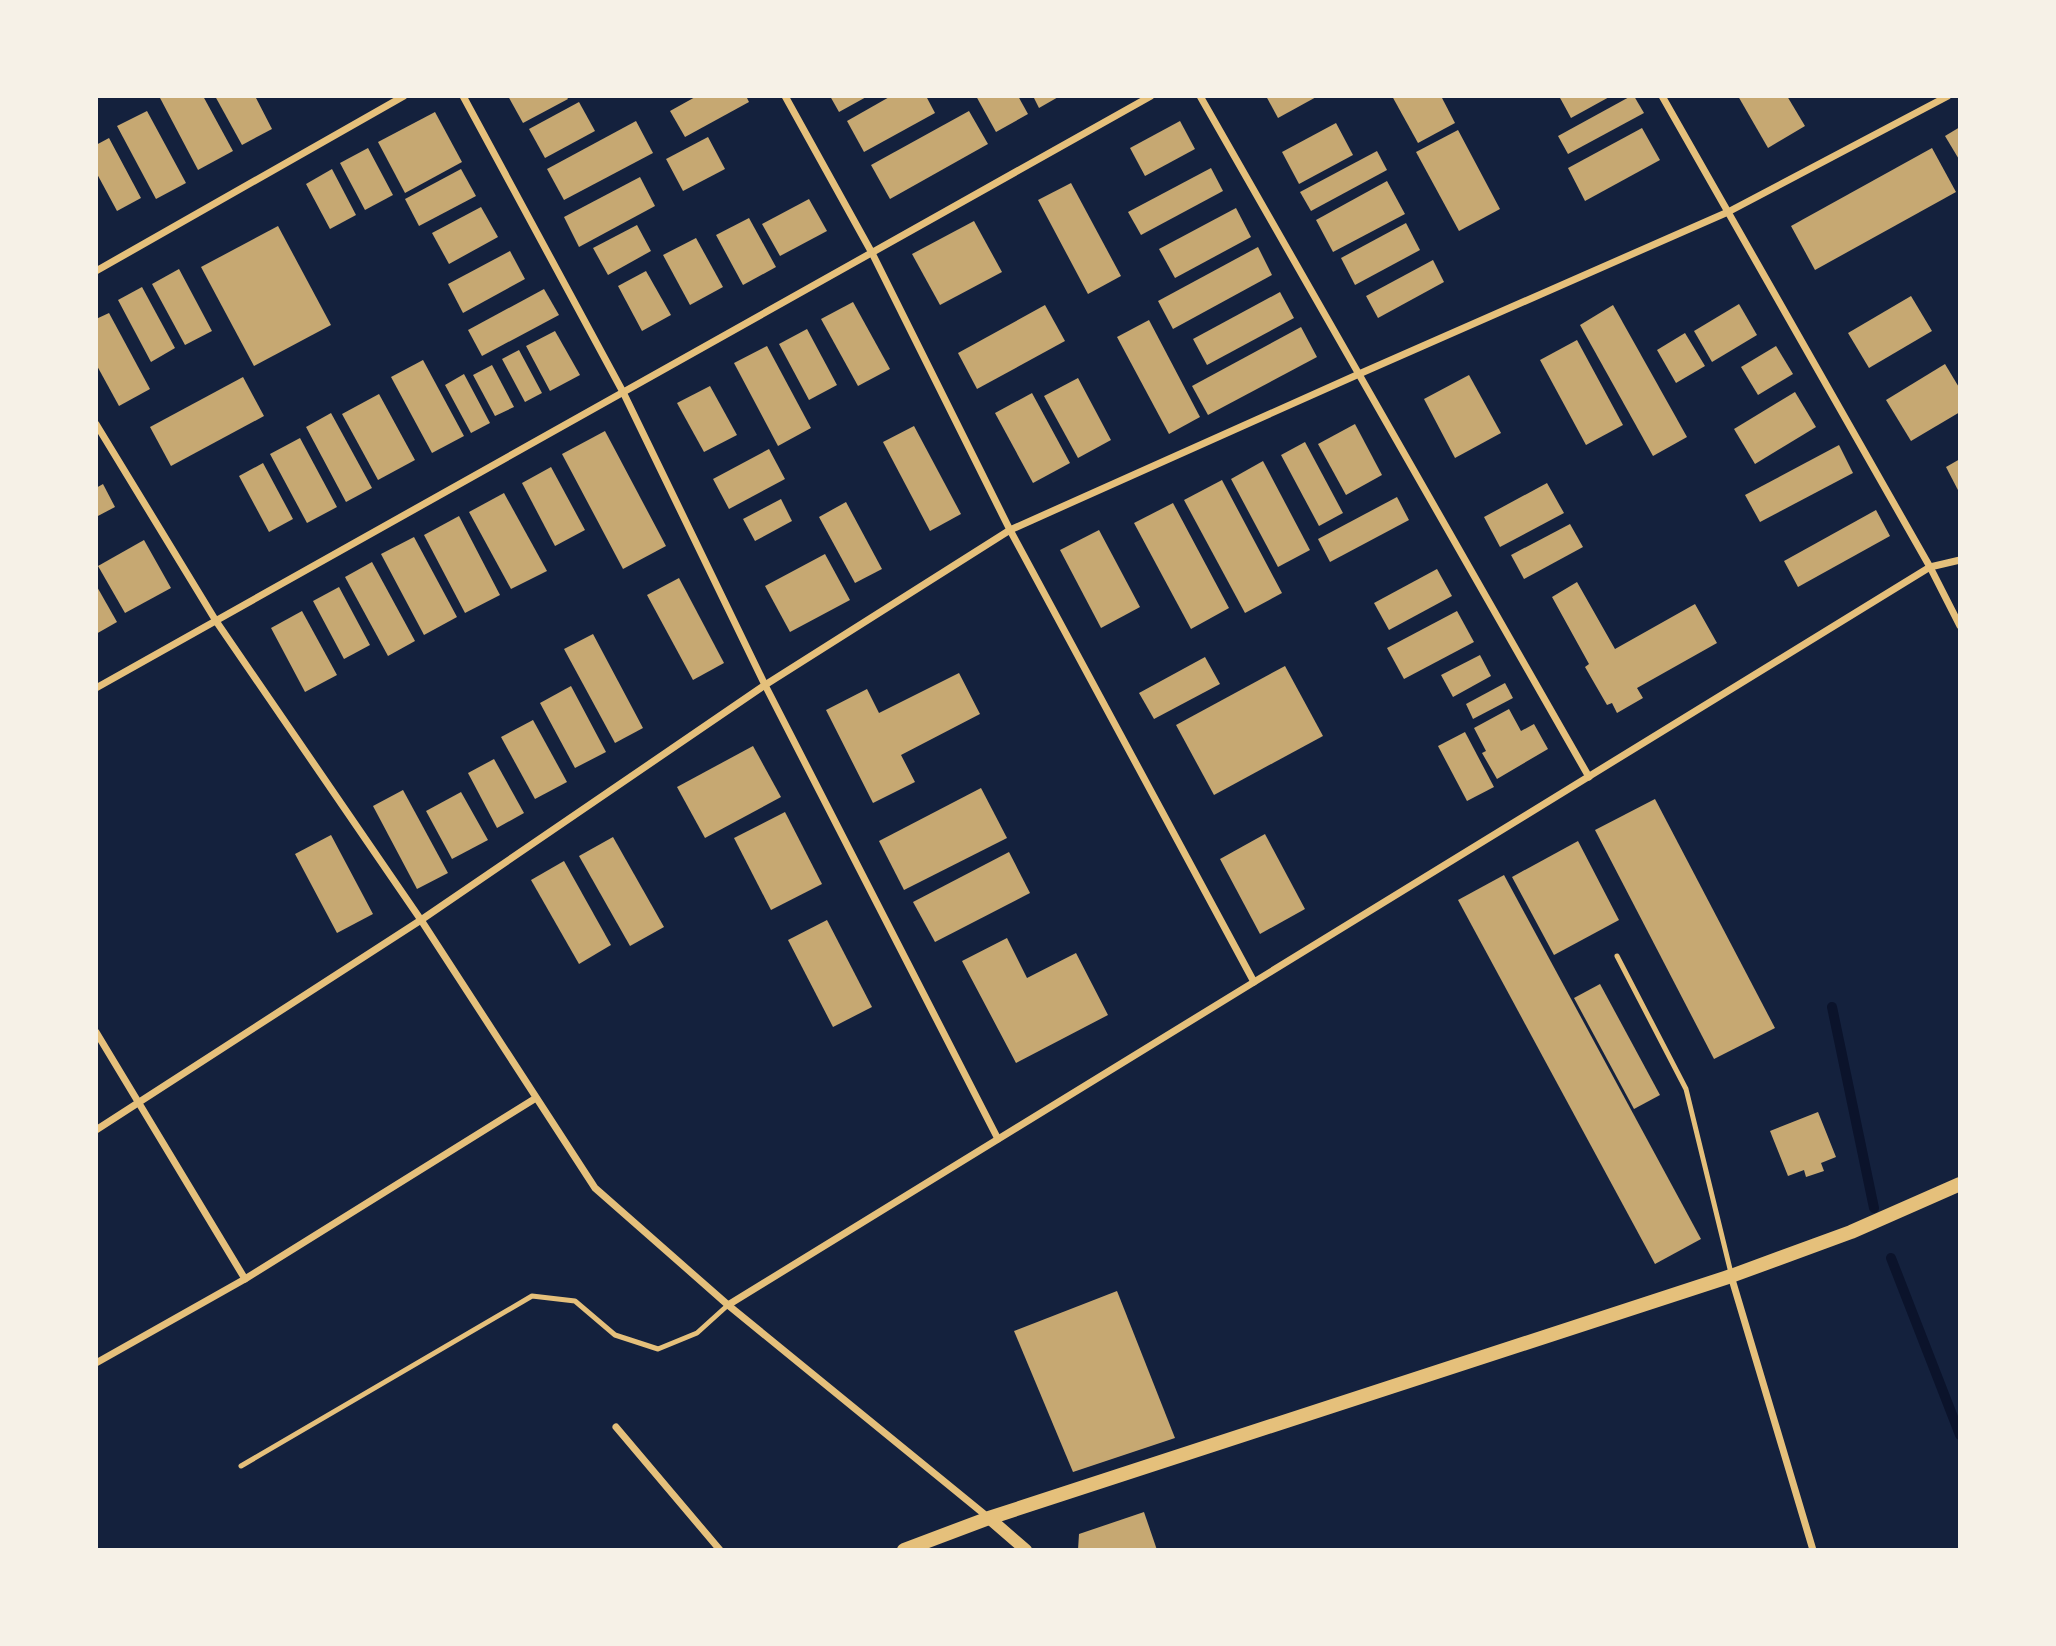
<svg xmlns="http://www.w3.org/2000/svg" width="2056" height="1646" viewBox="0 0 2056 1646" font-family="Rubik,sans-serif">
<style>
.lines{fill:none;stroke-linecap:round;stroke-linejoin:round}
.stream{stroke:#0b132b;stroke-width:10}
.building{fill:#c6a872}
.service{stroke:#e5c07b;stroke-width:5}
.minor{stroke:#e5c07b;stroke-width:7}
.tertiary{stroke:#e5c07b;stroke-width:12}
.secondary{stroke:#e5c07b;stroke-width:14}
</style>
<rect width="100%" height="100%" fill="#14213d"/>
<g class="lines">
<g class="stream">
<path d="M 1832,1007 L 1874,1208"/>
<path d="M 1891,1258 L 1960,1435"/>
</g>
</g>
<g class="building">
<path d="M 159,96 L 203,96 L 233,151 L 198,170 Z"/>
<path d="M 215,96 L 255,96 L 272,129 L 242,145 Z"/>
<path d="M 508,96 L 566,96 L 568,99 L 523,123 Z"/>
<path d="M 697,96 L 746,96 L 749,102 L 685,137 L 670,111 Z"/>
<path d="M 830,96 L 868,96 L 839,112 Z"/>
<path d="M 891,96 L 926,96 L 935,113 L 864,152 L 847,121 Z"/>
<path d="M 976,96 L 1018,96 L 1028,114 L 996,132 Z"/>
<path d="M 1033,96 L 1060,96 L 1039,108 Z"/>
<path d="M 1266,96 L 1318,96 L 1278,118 Z"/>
<path d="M 1392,96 L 1441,96 L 1455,123 L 1418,143 Z"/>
<path d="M 1559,96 L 1611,96 L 1571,118 Z"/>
<path d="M 1631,96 L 1634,96 L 1644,113 L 1568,154 L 1558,136 Z"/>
<path d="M 1738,96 L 1787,96 L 1805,126 L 1768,148 Z"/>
<path d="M 579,102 L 595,131 L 545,158 L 529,129 Z"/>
<path d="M 147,111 L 186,183 L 156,199 L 117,126 Z"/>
<path d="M 969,111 L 988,144 L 890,199 L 871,165 Z"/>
<path d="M 435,112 L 462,162 L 405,193 L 378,142 Z"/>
<path d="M 636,121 L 653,153 L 564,200 L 547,169 Z"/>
<path d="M 1180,121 L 1195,149 L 1145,176 L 1130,148 Z"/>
<path d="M 1336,123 L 1353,155 L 1299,184 L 1282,152 Z"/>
<path d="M 1960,127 L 1960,161 L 1945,136 Z"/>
<path d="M 1642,128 L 1660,160 L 1585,201 L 1568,168 Z"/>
<path d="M 1458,130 L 1500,209 L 1459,231 L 1416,152 Z"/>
<path d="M 708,137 L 725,169 L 683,191 L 666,159 Z"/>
<path d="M 109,138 L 141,198 L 117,211 L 96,172 L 96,145 Z"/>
<path d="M 368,148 L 393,195 L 365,210 L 340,163 Z"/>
<path d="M 1932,148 L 1956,192 L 1815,270 L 1791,226 Z"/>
<path d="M 1377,151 L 1387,170 L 1311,211 L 1300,192 Z"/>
<path d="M 1211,168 L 1223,191 L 1141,235 L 1128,212 Z"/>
<path d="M 332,169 L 356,215 L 330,229 L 306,184 Z"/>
<path d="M 461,169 L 476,196 L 419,226 L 405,199 Z"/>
<path d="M 640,177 L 655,206 L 579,247 L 564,217 Z"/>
<path d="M 1387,181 L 1405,214 L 1333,252 L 1316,220 Z"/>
<path d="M 1071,183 L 1121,276 L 1088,294 L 1038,200 Z"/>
<path d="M 809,199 L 827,231 L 780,256 L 762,224 Z"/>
<path d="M 481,207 L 498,237 L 449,264 L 432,233 Z"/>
<path d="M 1236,208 L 1251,237 L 1175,278 L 1159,249 Z"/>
<path d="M 749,218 L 776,267 L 743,285 L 716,235 Z"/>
<path d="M 974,221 L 1002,272 L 940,305 L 912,254 Z"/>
<path d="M 1406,223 L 1420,250 L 1355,285 L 1341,258 Z"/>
<path d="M 637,225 L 651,251 L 608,275 L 593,248 Z"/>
<path d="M 278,226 L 331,325 L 254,366 L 201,267 Z"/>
<path d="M 696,238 L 723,287 L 690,305 L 663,255 Z"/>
<path d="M 1258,247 L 1272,275 L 1173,329 L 1158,301 Z"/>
<path d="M 510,251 L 525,279 L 463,313 L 448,284 Z"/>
<path d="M 1433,260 L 1444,282 L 1378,318 L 1366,296 Z"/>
<path d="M 179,269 L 212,331 L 185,345 L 152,284 Z"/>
<path d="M 646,271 L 671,315 L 642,331 L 618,286 Z"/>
<path d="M 142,287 L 175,348 L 151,362 L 118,300 Z"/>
<path d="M 544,289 L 559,315 L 482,356 L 468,330 Z"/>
<path d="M 1280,292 L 1294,318 L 1207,365 L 1193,339 Z"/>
<path d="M 1911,296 L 1932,331 L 1869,368 L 1848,333 Z"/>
<path d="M 853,302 L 890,369 L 858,386 L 821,319 Z"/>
<path d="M 1739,304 L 1757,335 L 1712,362 L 1694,331 Z"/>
<path d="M 1045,305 L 1065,341 L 977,389 L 958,353 Z"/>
<path d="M 1613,305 L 1687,437 L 1653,456 L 1580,325 Z"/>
<path d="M 109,313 L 150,389 L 119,406 L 96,364 L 96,319 Z"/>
<path d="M 1149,320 L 1200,417 L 1169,434 L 1117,337 Z"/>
<path d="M 1301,327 L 1317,357 L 1208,415 L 1192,386 Z"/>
<path d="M 807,329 L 837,385 L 809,400 L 779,344 Z"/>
<path d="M 555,331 L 580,375 L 550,391 L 526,346 Z"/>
<path d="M 1685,333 L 1705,366 L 1676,383 L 1657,350 Z"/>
<path d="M 1577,340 L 1623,425 L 1586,445 L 1540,360 Z"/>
<path d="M 767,346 L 811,428 L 778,446 L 734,363 Z"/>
<path d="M 1776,346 L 1793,374 L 1758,395 L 1741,367 Z"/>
<path d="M 519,350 L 542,393 L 525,402 L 502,359 Z"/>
<path d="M 423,360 L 464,436 L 432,453 L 391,377 Z"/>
<path d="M 1945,364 L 1960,389 L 1960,412 L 1911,441 L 1886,400 Z"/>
<path d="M 492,365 L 514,407 L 495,416 L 473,375 Z"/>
<path d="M 464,374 L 490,423 L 471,433 L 445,385 Z"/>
<path d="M 1469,375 L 1501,433 L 1455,458 L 1424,399 Z"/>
<path d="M 243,377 L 264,416 L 171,466 L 150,427 Z"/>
<path d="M 1078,378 L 1111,440 L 1078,458 L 1044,396 Z"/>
<path d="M 710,386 L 737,435 L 704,452 L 677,403 Z"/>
<path d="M 1795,392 L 1816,427 L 1755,464 L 1734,429 Z"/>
<path d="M 1032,393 L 1070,463 L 1033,483 L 995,413 Z"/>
<path d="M 379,394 L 415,460 L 378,480 L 342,414 Z"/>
<path d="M 331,413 L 372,488 L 346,502 L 306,427 Z"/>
<path d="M 1355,424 L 1382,475 L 1346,495 L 1318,444 Z"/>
<path d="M 914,426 L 961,514 L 930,531 L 883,442 Z"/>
<path d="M 605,431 L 666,546 L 623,569 L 562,454 Z"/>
<path d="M 300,438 L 337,507 L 307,523 L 270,454 Z"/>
<path d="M 1305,442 L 1343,513 L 1319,526 L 1281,455 Z"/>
<path d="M 1839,445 L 1853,473 L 1760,522 L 1745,495 Z"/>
<path d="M 769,449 L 785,479 L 729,509 L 713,479 Z"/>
<path d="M 1960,459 L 1960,494 L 1946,467 Z"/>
<path d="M 1263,461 L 1310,550 L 1278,567 L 1231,479 Z"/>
<path d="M 263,463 L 293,519 L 269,532 L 239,476 Z"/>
<path d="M 551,467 L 585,530 L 555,546 L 522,483 Z"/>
<path d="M 1222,480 L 1282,593 L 1245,613 L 1184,500 Z"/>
<path d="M 1547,483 L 1564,513 L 1500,547 L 1484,517 Z"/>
<path d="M 103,484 L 115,507 L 96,517 L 96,488 Z"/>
<path d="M 504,493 L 547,571 L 511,589 L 469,512 Z"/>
<path d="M 1397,497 L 1409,520 L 1330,562 L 1318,539 Z"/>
<path d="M 781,499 L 792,521 L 755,541 L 743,519 Z"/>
<path d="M 846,502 L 882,569 L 855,583 L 819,517 Z"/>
<path d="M 1173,503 L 1229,608 L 1191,629 L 1134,523 Z"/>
<path d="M 1876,510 L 1890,536 L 1798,587 L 1784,561 Z"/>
<path d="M 459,516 L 500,595 L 465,613 L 424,535 Z"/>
<path d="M 1570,524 L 1583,547 L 1524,579 L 1511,555 Z"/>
<path d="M 1099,530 L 1140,607 L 1101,628 L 1060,550 Z"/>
<path d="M 414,537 L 457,617 L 424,635 L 381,554 Z"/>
<path d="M 144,540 L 171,588 L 125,613 L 98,566 Z"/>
<path d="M 825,554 L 850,600 L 790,632 L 765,586 Z"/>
<path d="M 372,562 L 415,641 L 388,656 L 345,577 Z"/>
<path d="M 1437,569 L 1452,596 L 1389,630 L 1374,603 Z"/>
<path d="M 679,578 L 724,663 L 693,680 L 647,595 Z"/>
<path d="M 1577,582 L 1615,649 L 1695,604 L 1717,643 L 1637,688 L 1643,698 L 1617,713 L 1612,703 L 1607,705 L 1585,667 L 1589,664 L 1552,597 Z"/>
<path d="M 96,585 L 117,622 L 96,634 Z"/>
<path d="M 339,587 L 370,645 L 344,659 L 313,601 Z"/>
<path d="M 302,611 L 337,675 L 305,692 L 271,628 Z"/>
<path d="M 1457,611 L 1474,642 L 1404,679 L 1387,648 Z"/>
<path d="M 593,634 L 643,728 L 615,743 L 564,649 Z"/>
<path d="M 1480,655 L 1491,676 L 1453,697 L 1441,675 Z"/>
<path d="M 1205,657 L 1220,684 L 1154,719 L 1139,693 Z"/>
<path d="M 1285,666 L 1323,736 L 1214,795 L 1176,725 Z"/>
<path d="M 959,673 L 980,714 L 901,755 L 915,782 L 873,803 L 826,710 L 867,689 L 879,713 Z"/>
<path d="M 1505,683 L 1513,698 L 1473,719 L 1466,704 Z"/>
<path d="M 571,686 L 606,752 L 575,768 L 540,703 Z"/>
<path d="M 1509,709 L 1521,731 L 1534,724 L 1548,749 L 1497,779 L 1482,753 L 1486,751 L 1474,728 Z"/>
<path d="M 533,720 L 567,782 L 535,799 L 501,737 Z"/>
<path d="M 1465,732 L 1494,787 L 1467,801 L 1438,746 Z"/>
<path d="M 753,746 L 781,797 L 705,838 L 677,787 Z"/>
<path d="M 494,759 L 524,813 L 497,828 L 468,773 Z"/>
<path d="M 981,788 L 1007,838 L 904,890 L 879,841 Z"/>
<path d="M 403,790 L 448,873 L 417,889 L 373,806 Z"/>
<path d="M 461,792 L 488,840 L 452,859 L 426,811 Z"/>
<path d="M 1655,799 L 1775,1028 L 1714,1059 L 1595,830 Z"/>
<path d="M 785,812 L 822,884 L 771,910 L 734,838 Z"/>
<path d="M 1265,834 L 1305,909 L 1260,934 L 1220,859 Z"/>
<path d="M 331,835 L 373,914 L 337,933 L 295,854 Z"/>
<path d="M 613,837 L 664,927 L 630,946 L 579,856 Z"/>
<path d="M 1578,841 L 1619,920 L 1554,955 L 1512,877 Z"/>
<path d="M 1009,852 L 1030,893 L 935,942 L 913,902 Z"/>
<path d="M 564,861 L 611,945 L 579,964 L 531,880 Z"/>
<path d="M 1504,875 L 1701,1239 L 1655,1264 L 1458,900 Z"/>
<path d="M 827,920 L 872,1007 L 833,1027 L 788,940 Z"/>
<path d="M 1007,938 L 1027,978 L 1076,953 L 1108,1015 L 1016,1063 L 962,961 Z"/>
<path d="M 1600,984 L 1660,1095 L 1634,1109 L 1574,998 Z"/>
<path d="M 1818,1112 L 1836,1157 L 1821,1163 L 1824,1171 L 1806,1177 L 1804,1170 L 1788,1176 L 1770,1131 Z"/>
<path d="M 1117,1291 L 1175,1438 L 1073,1472 L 1014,1331 Z"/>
<path d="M 1144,1512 L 1157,1550 L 1078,1550 L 1079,1534 Z"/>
</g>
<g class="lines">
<g class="service">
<path d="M 1617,956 L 1686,1089 L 1731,1273"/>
<path d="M 241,1466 L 532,1296 L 575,1301 L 615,1335 L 658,1349 L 697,1333 L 728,1305"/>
</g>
<g class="minor">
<path d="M 463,96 L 623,392 L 765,685 L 998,1139"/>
<path d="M 785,96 L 872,253 L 1010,530 L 1254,982"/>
<path d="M 1200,96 L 1589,777"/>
<path d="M 1662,96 L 1930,567 L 1960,626"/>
<path d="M 96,271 L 404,96"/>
<path d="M 96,424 L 216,621 L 421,920 L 595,1188 L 728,1305 L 989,1518"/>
<path d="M 96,688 L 1151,96"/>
<path d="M 96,1032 L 245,1279"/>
<path d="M 96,1130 L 421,920 L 765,685 L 1010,530 L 1359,374 L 1728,212 L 1948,96"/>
<path d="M 1731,1276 L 1813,1550"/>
<path d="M 728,1305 L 1930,567 L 1960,560"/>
<path d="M 96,1363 L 245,1279 L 536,1098"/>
<path d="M 616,1427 L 720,1550"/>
</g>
<path class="tertiary" d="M 989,1518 L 1026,1550"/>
<path class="secondary" d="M 904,1550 L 989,1518 L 1731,1276 L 1851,1232 L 1960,1184"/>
</g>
<rect width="2056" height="1646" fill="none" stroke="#f6f1e7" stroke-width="196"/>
</svg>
